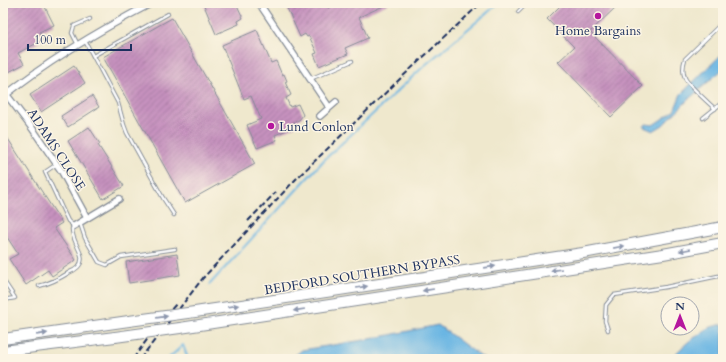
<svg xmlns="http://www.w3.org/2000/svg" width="726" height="362" viewBox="0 0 726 362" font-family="Cardo,serif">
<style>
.water{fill:#6ab6e3;stroke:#4272a0}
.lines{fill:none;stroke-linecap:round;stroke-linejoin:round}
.stream{stroke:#6ab6e3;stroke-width:2}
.building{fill:url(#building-hatch)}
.lane-casing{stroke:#858c96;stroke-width:4.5}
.street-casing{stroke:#858c96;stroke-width:8}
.highway-casing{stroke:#858c96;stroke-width:12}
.lane{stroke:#fff;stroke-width:2.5}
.street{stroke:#fff;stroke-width:5.5}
.highway{stroke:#fff;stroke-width:10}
.rail{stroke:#1b2f5e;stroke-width:2;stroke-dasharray:6 3;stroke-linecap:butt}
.highway-bridge-casing{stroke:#858c96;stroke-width:12;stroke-linecap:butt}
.highway-bridge{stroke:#fff;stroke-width:10}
.oneway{fill:#8d97ae}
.poi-dot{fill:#b5179e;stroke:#fcf5e5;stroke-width:1.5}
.labels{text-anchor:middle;stroke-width:3;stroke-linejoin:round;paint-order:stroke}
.poi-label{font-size:13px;fill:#1b2f5e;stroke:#fcf5e5}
.street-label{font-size:13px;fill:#1b2f5e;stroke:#fcf5e5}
</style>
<defs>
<pattern id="building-hatch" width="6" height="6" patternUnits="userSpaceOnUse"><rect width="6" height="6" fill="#c691be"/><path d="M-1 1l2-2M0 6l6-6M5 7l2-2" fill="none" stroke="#a0779e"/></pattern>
</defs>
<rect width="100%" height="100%" fill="#fcf5e5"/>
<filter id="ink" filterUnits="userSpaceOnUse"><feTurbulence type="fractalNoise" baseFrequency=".025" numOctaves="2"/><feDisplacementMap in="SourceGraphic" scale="8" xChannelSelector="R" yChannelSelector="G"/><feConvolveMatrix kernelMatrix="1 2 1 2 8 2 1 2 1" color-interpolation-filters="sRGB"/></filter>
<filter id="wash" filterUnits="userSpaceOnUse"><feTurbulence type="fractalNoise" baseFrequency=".012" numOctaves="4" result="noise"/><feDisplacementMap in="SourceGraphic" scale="16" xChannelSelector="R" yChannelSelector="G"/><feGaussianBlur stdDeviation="0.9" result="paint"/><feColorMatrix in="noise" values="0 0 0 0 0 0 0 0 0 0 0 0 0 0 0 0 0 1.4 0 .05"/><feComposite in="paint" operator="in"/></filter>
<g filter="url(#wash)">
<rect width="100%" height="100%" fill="#efe8cd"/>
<g class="water">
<path d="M 723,53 L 723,69 L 691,97 L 663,125 L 653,131 L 644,127 L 646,124 L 653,125 L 674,111 L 681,94 Z"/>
<path d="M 723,324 L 723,359 L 670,359 L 688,342 L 710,327 Z"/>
<path d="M 438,325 L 484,359 L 290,359 L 302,350 L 370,339 Z"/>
</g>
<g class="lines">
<g class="stream">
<path d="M 210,284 L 324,160 L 424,66 L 499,3"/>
<path d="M 168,359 L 183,345 L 188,359"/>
</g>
</g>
<g id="blocks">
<g class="building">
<path d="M 3,3 L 43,3 L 54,25 L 39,32 L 43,40 L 18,53 L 24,64 L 3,75 Z"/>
<path d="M 203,3 L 236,3 L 243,18 L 238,21 L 239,24 L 216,34 Z"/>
<path d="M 292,3 L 326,3 L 328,8 L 340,3 L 390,3 L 359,17 L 368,38 L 345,48 L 348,54 L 319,66 L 314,54 L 317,53 L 309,36 L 307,37 L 305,34 L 300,37 L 287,8 L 293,6 Z"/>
<path d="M 563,3 L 620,3 L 590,32 L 643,86 L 611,117 L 558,62 L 574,47 L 547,19 Z"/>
<path d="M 172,18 L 255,164 L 185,203 L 103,57 Z"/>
<path d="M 257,30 L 271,63 L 276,61 L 282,75 L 284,74 L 287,81 L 285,82 L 291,95 L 286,98 L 290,107 L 298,104 L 303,115 L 299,120 L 294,122 L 296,126 L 275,135 L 277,140 L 257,148 L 247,125 L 261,119 L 251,96 L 244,99 L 222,45 Z"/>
<path d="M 74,66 L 85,83 L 41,112 L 30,95 Z"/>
<path d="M 92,96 L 99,107 L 68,127 L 61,116 Z"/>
<path d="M 89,127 L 100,144 L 98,145 L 124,186 L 103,199 L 68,141 Z"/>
<path d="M 3,131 L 62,223 L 54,228 L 76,260 L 52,276 L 48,270 L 26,285 L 9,259 L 18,254 L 3,231 Z"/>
<path d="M 177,254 L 180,275 L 129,283 L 126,262 Z"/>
</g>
</g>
</g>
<g filter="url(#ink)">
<use href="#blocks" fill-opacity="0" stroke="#858c96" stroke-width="1"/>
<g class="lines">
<defs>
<g id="lane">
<path d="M 518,12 L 527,3"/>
<path d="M 85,41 L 118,103 L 124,125 L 127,133 L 163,198 L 174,215"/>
<path d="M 78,45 L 72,33 L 74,26 L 90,19"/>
<path d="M 93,56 L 168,14"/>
<path d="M 310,79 L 352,61"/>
<path d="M 715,109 C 709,103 687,84 685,78 C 682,71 683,65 685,59 L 723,22"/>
<path d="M 703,118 L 723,102"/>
<path d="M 80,223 L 85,238 L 99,262 L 107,265 L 121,257 L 175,249"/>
<path d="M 3,280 L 15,298 L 3,300"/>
<path d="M 39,286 C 51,283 59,279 70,272 C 73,271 76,269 78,267 C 81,264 82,259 81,255 C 78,246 72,238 72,229 L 74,226 L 68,221 L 45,172 L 57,164"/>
<path d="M 608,330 L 605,321 L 606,305 L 614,295 L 666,287 L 723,275"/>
</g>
<g id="street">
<path d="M 259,3 L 329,107"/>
<path d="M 6,94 L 32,128 L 62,172 L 87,218"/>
<path d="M 3,97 C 49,60 100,30 152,3"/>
<path d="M 320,116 L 336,102"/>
<path d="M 74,226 L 119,199"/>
</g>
<g id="highway">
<path d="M 195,312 L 583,253 L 723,227"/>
<path d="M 180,328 L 663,254 L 723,243"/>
<path d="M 3,339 L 129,321"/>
<path d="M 3,351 L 115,337"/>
</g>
</defs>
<use href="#lane" class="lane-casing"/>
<use href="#street" class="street-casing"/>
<use href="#highway" class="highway-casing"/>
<use href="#lane" class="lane"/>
<use href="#street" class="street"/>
<use href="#highway" class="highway"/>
<g class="rail">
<path d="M 248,221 L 276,192"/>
<path d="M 133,359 L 159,323 L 177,303"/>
<path d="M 140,359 L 203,278 L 296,179 L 401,78 L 481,3"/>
</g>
<defs>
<g id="highway-bridge">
<path d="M 129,321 L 195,312"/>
<path d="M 115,337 L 180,328"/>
</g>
</defs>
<use href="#highway-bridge" class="highway-bridge-casing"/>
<use href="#highway-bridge" class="highway-bridge"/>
</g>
<defs><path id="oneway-solid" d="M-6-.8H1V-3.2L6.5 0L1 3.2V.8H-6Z"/></defs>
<g class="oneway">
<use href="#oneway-solid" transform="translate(619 247) rotate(-11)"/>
<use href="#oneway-solid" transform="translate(685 250) rotate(170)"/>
<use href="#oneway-solid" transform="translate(490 267) rotate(-8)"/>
<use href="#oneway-solid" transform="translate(556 270) rotate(171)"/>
<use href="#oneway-solid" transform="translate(362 287) rotate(-9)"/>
<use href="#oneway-solid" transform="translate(428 290) rotate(171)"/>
<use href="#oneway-solid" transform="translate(233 306) rotate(-9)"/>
<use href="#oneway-solid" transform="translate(299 310) rotate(171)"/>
<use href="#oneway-solid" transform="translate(162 317) rotate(-8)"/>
<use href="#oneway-solid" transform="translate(42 334) rotate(-8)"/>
</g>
</g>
<g class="poi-dot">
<circle cx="598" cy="16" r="4"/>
<circle cx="271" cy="126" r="4"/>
</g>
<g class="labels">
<g class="poi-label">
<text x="598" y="35">Home Bargains</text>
<text x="279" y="131" text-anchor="start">Lund Conlon</text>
</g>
<g class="street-label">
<text transform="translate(57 149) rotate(57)" y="5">ADAMS CLOSE</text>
<text transform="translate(362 274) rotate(-9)" y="5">BEDFORD SOUTHERN BYPASS</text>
</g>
</g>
<rect width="726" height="362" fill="none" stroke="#fcf5e5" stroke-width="16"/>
<g transform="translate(680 316)"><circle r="19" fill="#fcf5e5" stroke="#a2a6af"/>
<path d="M0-3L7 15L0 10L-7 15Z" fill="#b5179e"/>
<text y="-6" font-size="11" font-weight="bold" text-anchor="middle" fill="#1b2f5e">N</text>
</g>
<path d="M28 44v6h103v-6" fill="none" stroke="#1b2f5e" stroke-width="2"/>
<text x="34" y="44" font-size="12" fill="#1b2f5e" stroke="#fcf5e5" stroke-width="3" paint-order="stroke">100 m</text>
</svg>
